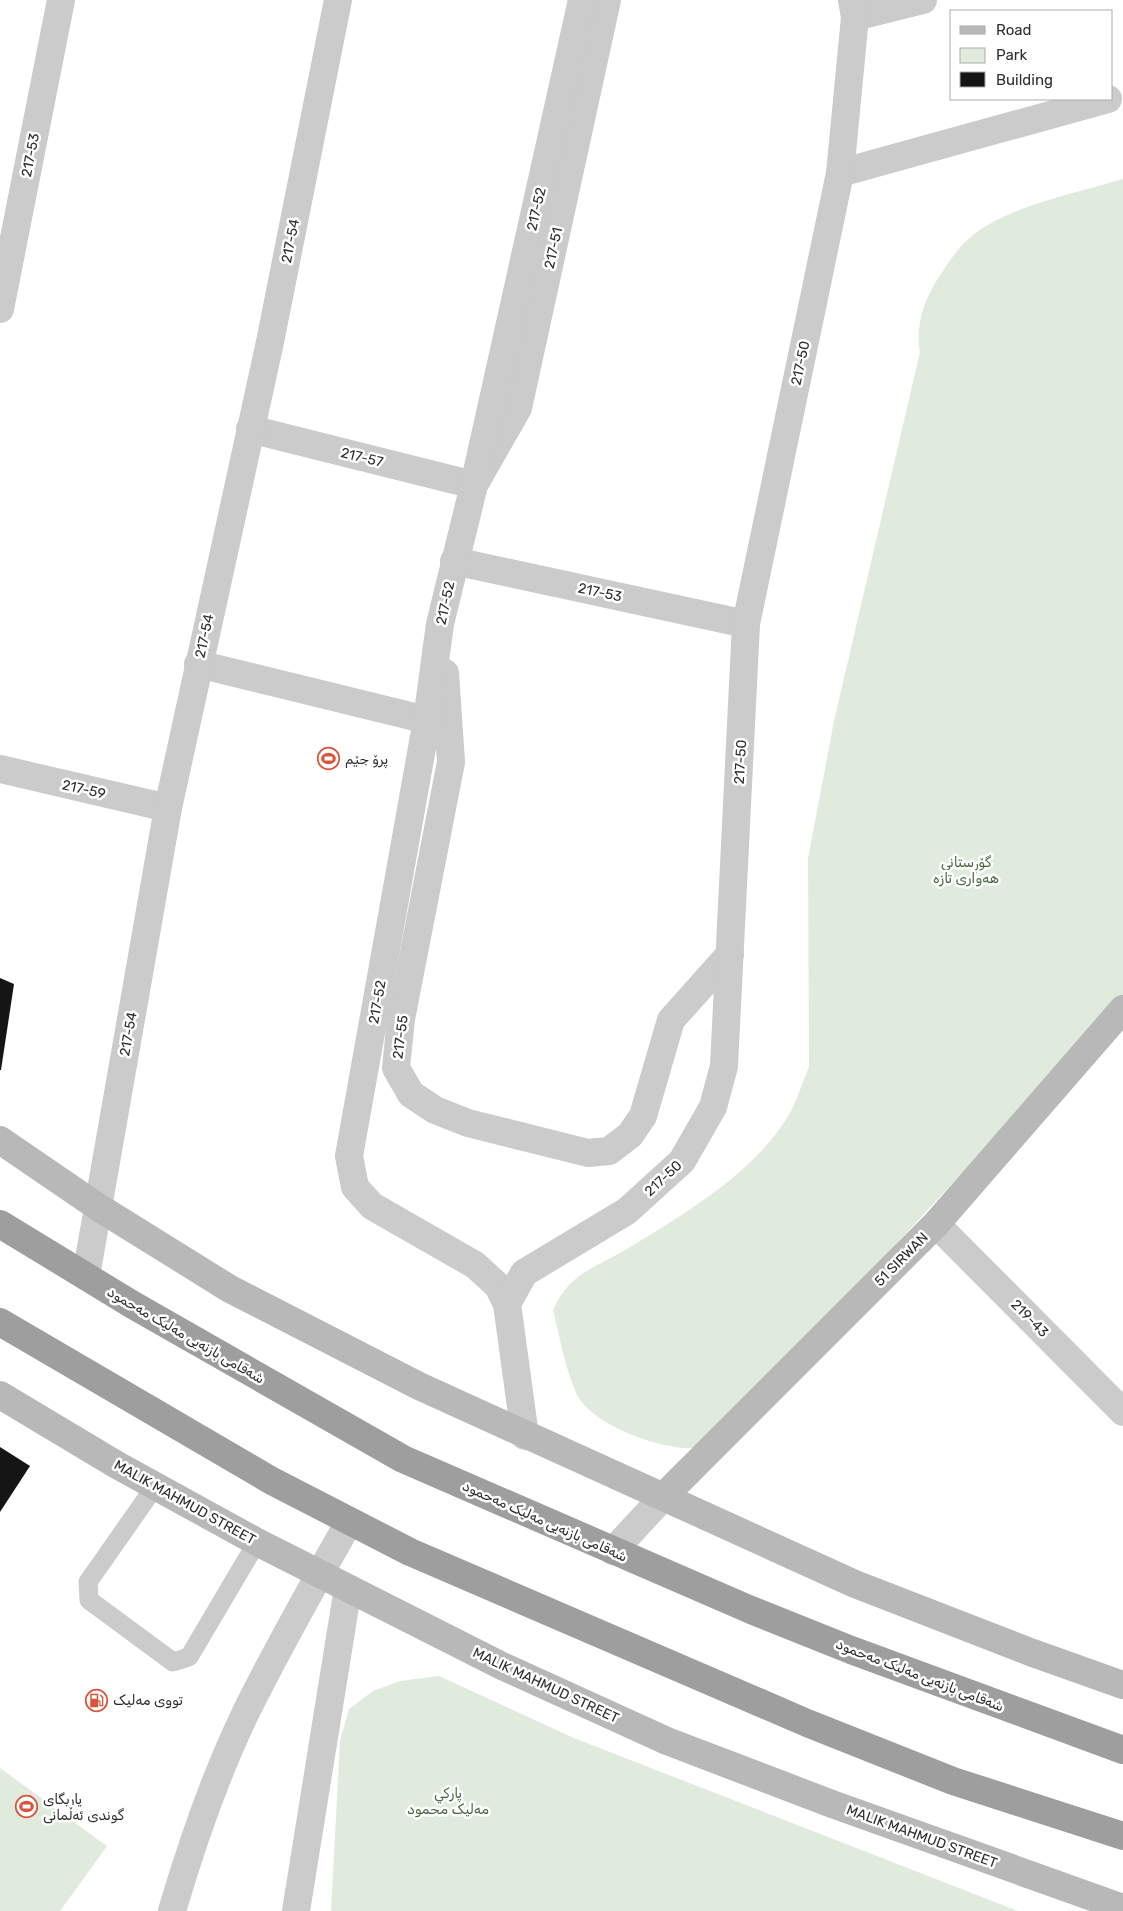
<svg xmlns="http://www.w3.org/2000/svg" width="1123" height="1911" viewBox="0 0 1123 1911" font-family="Rubik,Vazirmatn,sans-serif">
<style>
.green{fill:#e1ebdd}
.building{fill:#151515}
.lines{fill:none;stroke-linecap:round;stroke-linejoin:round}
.service{stroke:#cbcbcb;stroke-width:19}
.minor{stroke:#cbcbcb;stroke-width:28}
.secondary{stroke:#b8b8b8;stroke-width:28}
.trunk{stroke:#9e9e9e;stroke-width:28}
.labels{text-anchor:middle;stroke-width:5;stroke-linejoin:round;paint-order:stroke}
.street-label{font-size:14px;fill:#2e2e2e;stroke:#fff}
.poi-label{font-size:14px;fill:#2e2e2e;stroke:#fff;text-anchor:start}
.park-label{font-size:14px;fill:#48673e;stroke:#fff}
</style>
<rect width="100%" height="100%" fill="#fff"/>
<g class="green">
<path d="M 1123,179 L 1123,999 L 710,1445 C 702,1446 692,1449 684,1448 C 653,1446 592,1424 577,1395 C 565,1369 560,1338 553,1310 C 569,1273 595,1268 627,1249 C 684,1214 757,1172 791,1111 C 798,1097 803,1081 809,1066 L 808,858 L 834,721 L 920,352 C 915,327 924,300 937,280 C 946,266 955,252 967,240 C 1005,206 1074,194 1123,179 Z"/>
<path d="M 439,1676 L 574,1738 L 1018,1911 L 331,1911 L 340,1741 L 349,1709 L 373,1691 L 400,1681 Z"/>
<path d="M 0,1768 L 107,1846 L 60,1911 L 0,1911 Z"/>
</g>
<g class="building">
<path d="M 0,978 L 14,984 L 1,1070 L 0,1070 Z"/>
<path d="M 0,1447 L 30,1466 L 0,1512 Z"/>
</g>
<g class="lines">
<path class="service" d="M 156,1485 L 88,1582 L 89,1600 L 173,1662 L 189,1657 L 257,1542"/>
<g class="minor">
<path d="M 855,17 L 923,0"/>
<path d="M 840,173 L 1108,99"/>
<path d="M 0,309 L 61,0"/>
<path d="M 250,429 L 474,485 L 518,408 L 607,0"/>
<path d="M 454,561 L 746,624"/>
<path d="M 198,664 L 427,720"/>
<path d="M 445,673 L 451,762 L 401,1019 L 396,1068 L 411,1094 L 435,1110 L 468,1123 L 588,1153 L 609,1151 L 630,1135 L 643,1116 L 671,1020 L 730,954"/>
<path d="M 0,769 L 168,808"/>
<path d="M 936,1224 L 1123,1412"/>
<path d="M 86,1276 L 168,808 L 270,342 L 338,0"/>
<path d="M 507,1304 L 498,1286 L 475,1265 L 372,1206 L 355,1187 L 349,1156 L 427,720 L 440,624 L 474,485 L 582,0"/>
<path d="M 525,1436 L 507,1304 L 524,1273 L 627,1211 L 682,1161 L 713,1107 L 724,1066 L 746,624 L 840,173 L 855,17 L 852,0"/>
<path d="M 613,1551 L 664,1496"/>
<path d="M 172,1911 C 192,1843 215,1776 246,1712 C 278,1647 314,1584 349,1522"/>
<path d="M 296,1911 L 348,1588"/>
</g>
<g class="secondary">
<path d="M 0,1140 L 98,1207 L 230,1289 L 419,1386 L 855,1584 L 1030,1652 L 1123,1685"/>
<path d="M 0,1395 L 117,1465 L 257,1542 L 502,1666 L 667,1741 L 832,1804 L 1123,1908"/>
<path d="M 664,1496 L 936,1224 L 1123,1009"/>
</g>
<g class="trunk">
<path d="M 0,1224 L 133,1305 L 403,1459 L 751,1610 L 851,1650 L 1123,1750"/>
<path d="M 0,1322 L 272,1481 L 410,1552 L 807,1723 L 953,1781 L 1123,1836"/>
</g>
</g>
<defs>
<symbol id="stadium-ring" viewBox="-11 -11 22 22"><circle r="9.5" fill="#fff" stroke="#da533b" stroke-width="1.5"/><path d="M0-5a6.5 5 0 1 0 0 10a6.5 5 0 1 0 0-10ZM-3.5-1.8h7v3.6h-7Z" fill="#da533b"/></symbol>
<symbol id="fuel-ring" viewBox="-11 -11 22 22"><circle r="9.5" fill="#fff" stroke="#da533b" stroke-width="1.5"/><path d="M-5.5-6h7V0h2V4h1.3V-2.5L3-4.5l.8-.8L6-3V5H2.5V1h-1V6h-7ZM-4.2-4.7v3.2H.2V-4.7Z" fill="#da533b"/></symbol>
</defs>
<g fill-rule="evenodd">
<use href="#stadium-ring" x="316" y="746" width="25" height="25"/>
<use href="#fuel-ring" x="84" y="1688" width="25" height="25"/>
<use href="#stadium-ring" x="14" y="1794" width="25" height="25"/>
</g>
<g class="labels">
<g class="street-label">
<text transform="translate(30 155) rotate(-79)" y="5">217-53</text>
<text transform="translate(536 209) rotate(-77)" y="5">217-52</text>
<text transform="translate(290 241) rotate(-79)" y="5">217-54</text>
<text transform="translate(553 248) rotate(-78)" y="5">217-51</text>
<text transform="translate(800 363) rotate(-78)" y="5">217-50</text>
<text transform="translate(362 457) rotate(14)" y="5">217-57</text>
<text transform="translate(600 592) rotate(12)" y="5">217-53</text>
<text transform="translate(445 603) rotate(-78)" y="5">217-52</text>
<text transform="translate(204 636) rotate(-78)" y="5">217-54</text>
<text transform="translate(740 762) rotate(-87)" y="5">217-50</text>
<text transform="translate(84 789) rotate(13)" y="5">217-59</text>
<text transform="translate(377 1002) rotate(-80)" y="5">217-52</text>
<text transform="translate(128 1034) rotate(-80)" y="5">217-54</text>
<text transform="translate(400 1037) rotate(-83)" y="5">217-55</text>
<text transform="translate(663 1178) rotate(-43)" y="5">217-50</text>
<text transform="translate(901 1259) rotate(-45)" y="5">51 SIRWAN</text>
<text transform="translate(1030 1318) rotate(45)" y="5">219-43</text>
<text transform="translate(186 1335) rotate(30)" y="5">شەقامی بازنەیی مەلیک مەحمود</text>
<text transform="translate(185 1502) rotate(29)" y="5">MALIK MAHMUD STREET</text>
<text transform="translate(545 1521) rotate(24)" y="5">شەقامی بازنەیی مەلیک مەحمود</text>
<text transform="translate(920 1675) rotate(21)" y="5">شەقامی بازنەیی مەلیک مەحمود</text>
<text transform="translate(546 1685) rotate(25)" y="5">MALIK MAHMUD STREET</text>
<text transform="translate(922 1836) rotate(20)" y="5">MALIK MAHMUD STREET</text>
</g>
<g class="poi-label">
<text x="345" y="764">پرۆ جێم</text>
<text x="113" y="1705">تووی مەلیک</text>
<text x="43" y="1804">یاریگای<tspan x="43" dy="16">گوندی ئەڵمانی</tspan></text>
</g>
<g class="park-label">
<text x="966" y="867">گۆڕستانی<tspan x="966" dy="16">هەواری تازە</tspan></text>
<text x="448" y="1798">پارکي<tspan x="448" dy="16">مەليک محمود</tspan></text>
</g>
</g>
<rect x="950" y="10" width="162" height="90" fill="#ffffff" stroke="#ababab"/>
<rect x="960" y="26" width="25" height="8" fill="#b8b8b8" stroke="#ababab"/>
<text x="996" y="35" font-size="15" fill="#2e2e2e">Road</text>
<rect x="960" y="48" width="25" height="15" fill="#e1ebdd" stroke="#ababab"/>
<text x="996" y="60" font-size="15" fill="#2e2e2e">Park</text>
<rect x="960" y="72" width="25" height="15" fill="#151515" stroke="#ababab"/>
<text x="996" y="85" font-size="15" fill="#2e2e2e">Building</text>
</svg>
